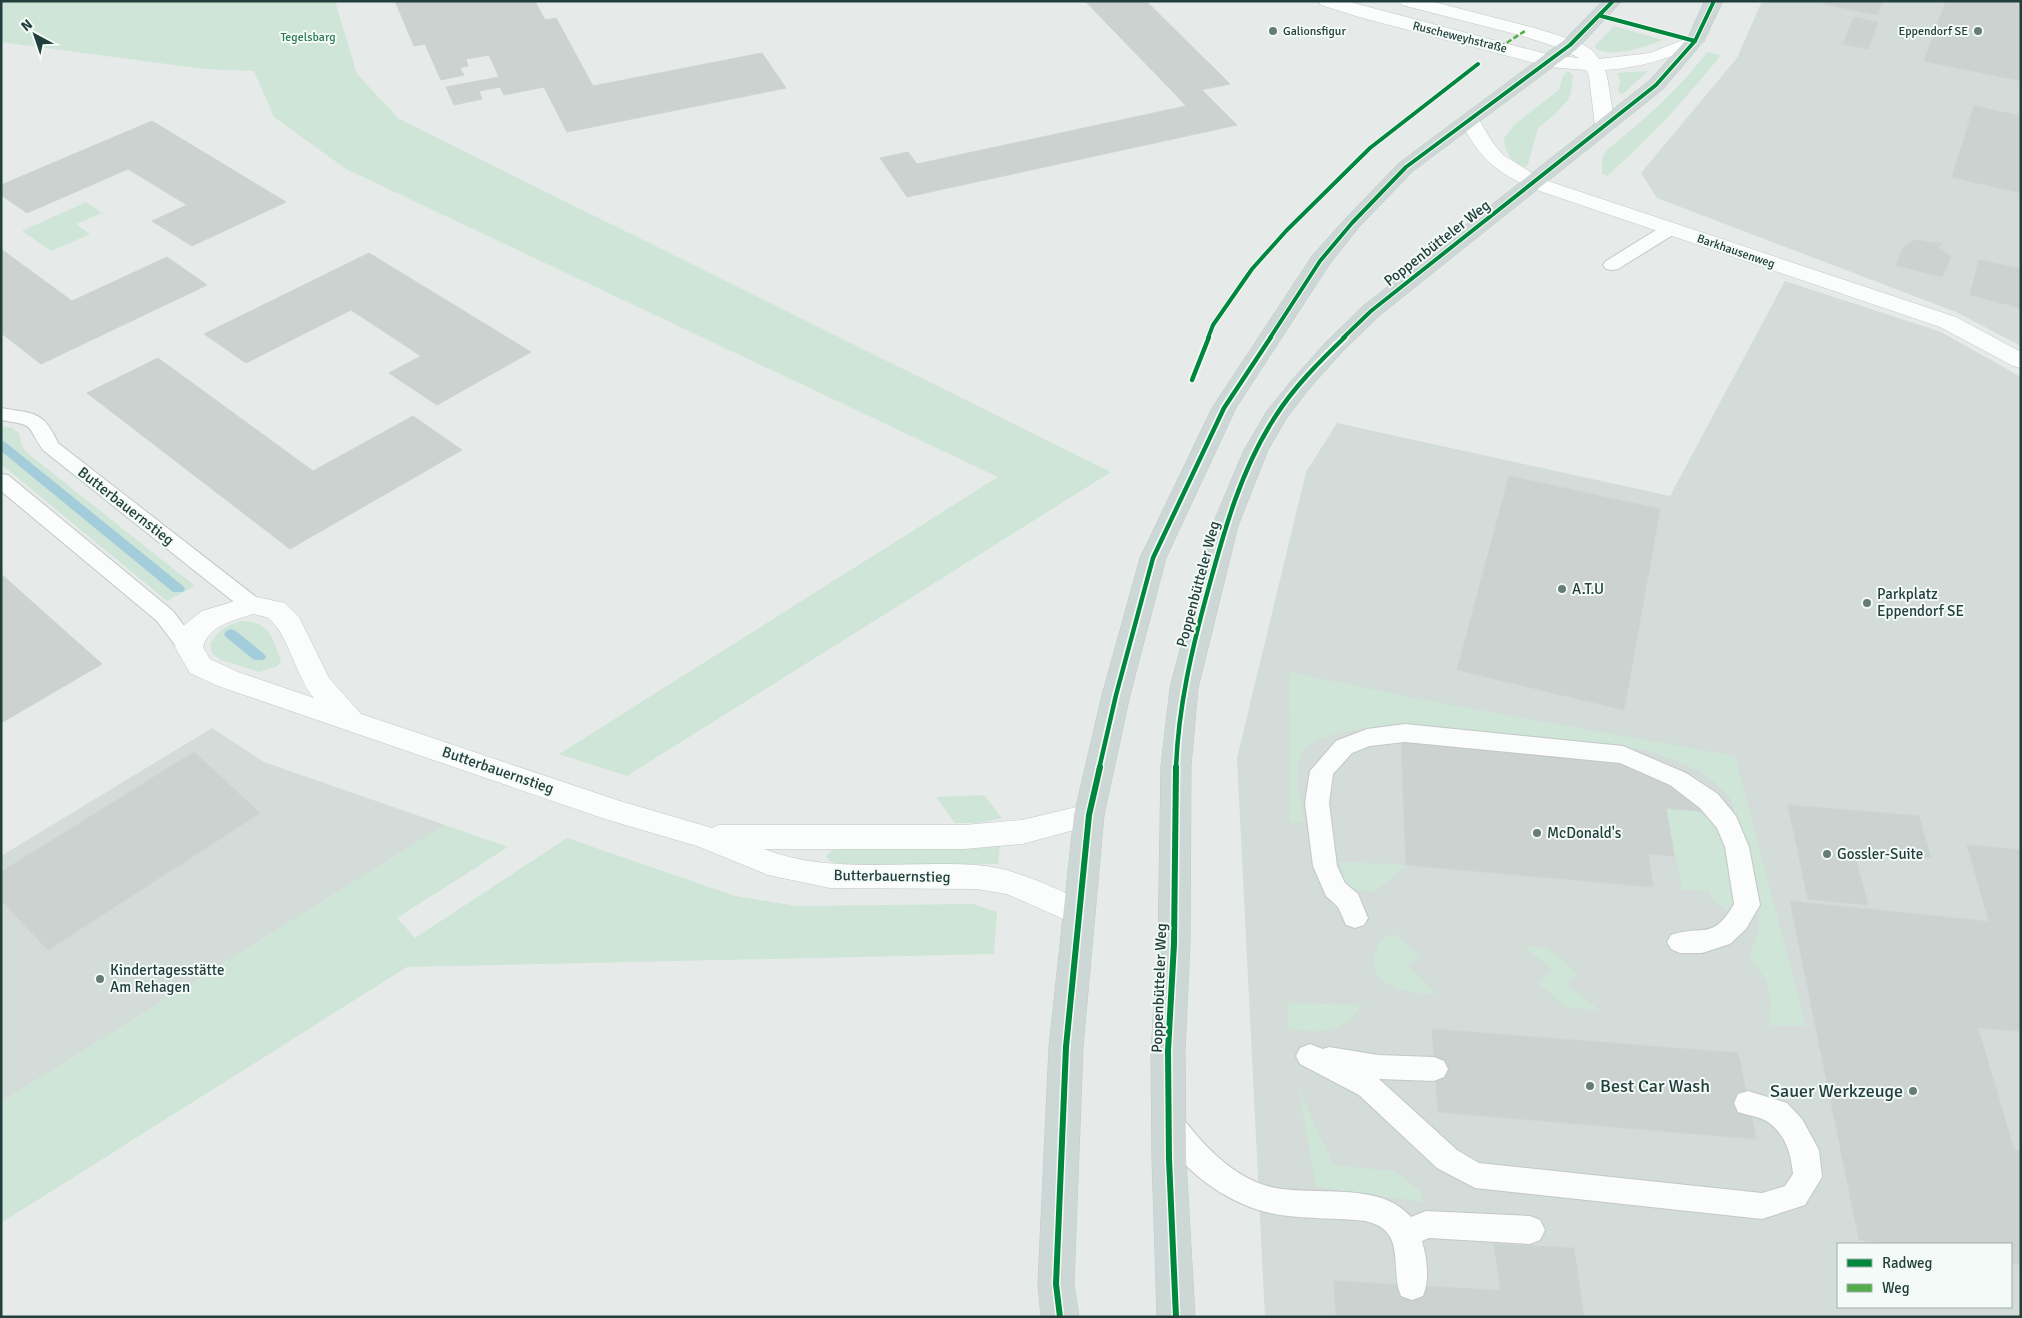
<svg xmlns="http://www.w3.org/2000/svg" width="2022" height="1318" viewBox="0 0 2022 1318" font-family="Signika,sans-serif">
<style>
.built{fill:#d3dcd9;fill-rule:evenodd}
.green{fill:#cee5d7}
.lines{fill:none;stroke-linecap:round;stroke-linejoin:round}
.stream{fill:#a4cddb;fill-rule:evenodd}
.building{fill:#ccd2d0;stroke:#ced4d2}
.lane-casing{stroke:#c3c8c6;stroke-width:2}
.street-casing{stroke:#c3c8c6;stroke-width:1}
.secondary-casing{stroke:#c1c9c6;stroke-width:1}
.primary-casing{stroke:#c1cac8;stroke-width:1}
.lane{fill:#fbfcfc;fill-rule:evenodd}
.street{fill:#fbfcfc;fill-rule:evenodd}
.secondary{fill:#fbfcfc;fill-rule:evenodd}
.primary{fill:#cdd7d5;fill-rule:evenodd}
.quiet{stroke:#52ad46;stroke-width:2.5;stroke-dasharray:5.5 2.5;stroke-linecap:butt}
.cycleway-far2-casing{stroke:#f4faf7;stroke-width:6}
.cycleway-far1-casing{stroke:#f4faf7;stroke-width:8}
.cycleway-casing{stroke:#f4faf7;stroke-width:9}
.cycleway-far2{stroke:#00873e;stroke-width:4}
.cycleway-far1{stroke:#00873e;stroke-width:4.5}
.cycleway{stroke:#00873e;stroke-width:6}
.poi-dot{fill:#667c78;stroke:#f4faf7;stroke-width:2}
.labels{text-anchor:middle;stroke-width:4;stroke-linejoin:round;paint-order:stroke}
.far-poi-label{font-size:12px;fill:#21403b;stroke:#f4faf7;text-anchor:start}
.far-park-label{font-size:12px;fill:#297952;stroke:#f4faf7}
.far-street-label{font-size:12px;fill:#21403b;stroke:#f4faf7}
.street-label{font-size:15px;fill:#21403b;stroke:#f4faf7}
.poi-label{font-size:15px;fill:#21403b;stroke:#f4faf7;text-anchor:start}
.near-poi-label{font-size:18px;fill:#21403b;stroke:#f4faf7;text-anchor:start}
</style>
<rect width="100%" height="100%" fill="#e6ebe9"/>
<g class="built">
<path d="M 1762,1 L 2021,1 L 2021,346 L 1956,312 L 1657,198 L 1641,173 L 1737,58 Z"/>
<path d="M 1785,281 L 1941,332 L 2021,377 L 2021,1317 L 1265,1317 L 1237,758 L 1306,472 L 1337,423 L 1670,496 ZM 1838,1244 L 2011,1244 L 2011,1307 L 1838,1307 Z"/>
<path d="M 212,728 L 264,762 L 445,825 L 1,1102 L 1,856 Z"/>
</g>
<g class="green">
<path d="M 1,1 L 335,1 L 357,74 L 399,119 L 1111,472 L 627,776 L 559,754 L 998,477 L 346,169 L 274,117 L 254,71 L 204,69 L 1,42 Z"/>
<path d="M 1614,26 L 1663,40 C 1644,47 1616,58 1596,49 L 1595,46 Z"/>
<path d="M 1707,52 L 1721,55 C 1686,99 1649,139 1607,176 L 1602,174 L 1602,158 L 1607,150 C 1646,118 1676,93 1707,52 Z"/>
<path d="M 1568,71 L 1573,76 L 1571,93 L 1567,101 L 1555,114 L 1538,128 L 1528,164 L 1526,167 C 1512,164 1504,151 1504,138 L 1515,124 L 1559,90 L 1563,76 Z"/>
<path d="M 1648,71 L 1624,93 L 1621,94 L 1618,91 L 1620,81 L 1617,73 Z"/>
<path d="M 86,202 L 102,213 L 76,224 L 90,234 L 51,251 L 22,231 Z"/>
<path d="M 1,426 L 12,428 L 19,433 L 21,444 L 26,452 L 195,586 L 167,601 L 1,464 Z"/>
<path d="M 240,621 C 270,621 270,635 281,659 L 278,666 L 259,672 L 221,660 L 212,653 L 210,644 C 217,631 226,626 240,621 Z"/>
<path d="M 1289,672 L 1439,703 L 1735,756 L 1806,1026 L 1769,1025 C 1774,989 1769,984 1749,955 L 1758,933 L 1759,915 L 1731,799 L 1712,780 L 1696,769 L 1647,750 L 1412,726 C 1387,726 1310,729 1300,757 C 1293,777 1302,803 1304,822 L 1290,823 Z"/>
<path d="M 984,795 L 1002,818 L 979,823 L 955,823 L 936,797 Z"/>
<path d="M 1666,808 L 1709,812 L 1723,834 L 1734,901 L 1728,911 L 1712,899 L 1709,891 L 1682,890 Z"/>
<path d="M 445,825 L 508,847 L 397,918 L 415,938 L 567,838 L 735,896 L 797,906 L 973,904 L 997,912 L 994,954 L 407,967 L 1,1223 L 1,1102 Z"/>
<path d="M 1000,845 L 998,864 L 843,866 L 830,861 L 826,856 L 832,850 L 846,848 Z"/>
<path d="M 1340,862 L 1406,865 L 1375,892 C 1350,890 1344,887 1340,862 Z"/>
<path d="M 1397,935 L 1421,957 L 1408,966 L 1437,994 C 1418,993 1397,993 1381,979 C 1370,969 1372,945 1386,937 C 1388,935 1394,935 1397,935 Z"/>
<path d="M 1525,947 L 1548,948 L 1578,974 L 1567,984 L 1599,1010 L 1565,1007 L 1537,982 L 1552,970 Z"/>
<path d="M 1289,1003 L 1361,1005 C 1347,1034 1315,1034 1288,1028 Z"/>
<path d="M 1298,1087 L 1333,1165 L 1395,1171 L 1420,1191 L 1423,1202 L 1316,1187 Z"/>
</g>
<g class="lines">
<g class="stream">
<path d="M 1,441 L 5,442 L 183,586 L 185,589 L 183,592 L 173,592 L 1,451 Z"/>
<path d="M 231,629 L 236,631 L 264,654 L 266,657 L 264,660 L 254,660 L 226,637 L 224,634 L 226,631 Z"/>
</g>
</g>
<g class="building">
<path d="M 395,1 L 535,1 L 545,20 L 556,18 L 593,86 L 762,53 L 786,88 L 567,132 L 544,87 L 504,95 L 500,87 L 479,91 L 482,99 L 454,105 L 446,87 L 499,77 L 489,55 L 466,59 L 468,66 L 460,68 L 464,75 L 441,80 L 425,44 L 414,46 Z"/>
<path d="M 1085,1 L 1146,1 L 1230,84 L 1176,95 Z"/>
<path d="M 1811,1 L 1883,1 L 1877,15 Z"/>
<path d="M 1946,1 L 2021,1 L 2021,81 L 1924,61 Z"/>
<path d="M 1854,17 L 1878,22 L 1868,49 L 1843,44 Z"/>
<path d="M 1201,89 L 1237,125 L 907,197 L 880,158 L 908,152 L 917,164 L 1186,106 L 1176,95 Z"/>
<path d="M 1974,106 L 2021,116 L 2021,193 L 1952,177 Z"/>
<path d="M 152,121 L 286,202 L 192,246 L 152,221 L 187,205 L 128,169 L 27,213 L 1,195 L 1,185 Z"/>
<path d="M 1916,240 L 1942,244 L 1937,247 L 1951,257 L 1942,277 L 1896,265 L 1903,248 L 1908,243 Z"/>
<path d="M 1,249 L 72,301 L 167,257 L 207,285 L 41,364 L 1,333 Z"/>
<path d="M 369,253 L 531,352 L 437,405 L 389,373 L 421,356 L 351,310 L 246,363 L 204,334 Z"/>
<path d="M 1979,260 L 2021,269 L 2021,308 L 1970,295 Z"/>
<path d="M 158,358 L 313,471 L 413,416 L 462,450 L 290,549 L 87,393 Z"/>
<path d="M 1509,476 L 1660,509 L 1624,710 L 1457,670 Z"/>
<path d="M 1,574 L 102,664 L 1,723 Z"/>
<path d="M 1401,740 L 1629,763 L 1673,785 L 1709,812 L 1666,808 L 1674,856 L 1648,854 L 1653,887 L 1406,865 Z"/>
<path d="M 194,752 L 260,813 L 48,950 L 1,900 L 1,872 Z"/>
<path d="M 1788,805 L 1919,816 L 1931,858 L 1854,851 L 1868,905 L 1808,899 Z"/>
<path d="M 1967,845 L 2021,850 L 2021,925 L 1989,922 Z"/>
<path d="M 1790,901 L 2021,925 L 2021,1031 L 1978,1028 L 2014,1150 L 2021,1151 L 2021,1264 L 2011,1263 L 2011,1244 L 1888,1244 L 1859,1240 Z"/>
<path d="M 1432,1029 L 1738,1053 L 1756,1139 L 1438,1112 Z"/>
<path d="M 1494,1244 L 1574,1248 L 1584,1317 L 1504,1317 Z"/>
<path d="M 1334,1281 L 1509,1291 L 1513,1317 L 1336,1317 Z"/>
</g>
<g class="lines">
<defs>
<g id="lane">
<path d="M 1670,224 L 1676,225 L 1679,229 L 1676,233 L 1618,269 L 1612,270 L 1606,269 L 1603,265 L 1606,261 L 1664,225 Z"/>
<path d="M 1,408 C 34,414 43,410 58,443 L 260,600 L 263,605 L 260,610 L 252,613 L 244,610 L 43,450 C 25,423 36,426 1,420 Z"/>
<path d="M 1,474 L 8,475 L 173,611 L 200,647 L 197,653 L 189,655 L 181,653 L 157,621 L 1,491 Z"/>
<path d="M 1405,724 L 1623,746 L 1686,773 L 1718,794 L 1736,816 L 1749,847 L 1760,905 L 1746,929 L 1730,944 L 1702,953 L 1680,953 L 1671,949 L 1667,942 L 1671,935 C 1703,924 1712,942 1734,904 L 1725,847 L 1717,828 L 1700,808 L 1670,785 L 1620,763 L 1405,742 L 1370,746 L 1352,753 L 1333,774 L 1329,803 L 1337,866 L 1345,883 L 1358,894 L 1368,918 L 1364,925 L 1355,928 L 1346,925 L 1338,907 L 1326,896 L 1313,866 L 1305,803 L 1310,771 L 1336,741 L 1367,729 Z"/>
<path d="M 1310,1044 L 1323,1049 L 1329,1047 L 1378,1055 L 1434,1057 L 1444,1061 L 1448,1069 L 1444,1077 L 1434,1081 L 1379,1079 L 1457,1150 L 1479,1163 L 1762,1193 L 1785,1186 L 1793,1174 C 1791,1154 1786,1135 1768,1122 C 1761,1117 1747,1115 1738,1112 L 1734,1103 L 1738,1094 L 1748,1091 L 1787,1103 L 1802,1119 L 1819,1150 L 1822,1177 L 1805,1205 L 1762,1219 L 1475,1188 L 1437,1168 L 1359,1095 L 1300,1064 L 1296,1056 L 1300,1048 Z"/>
<path d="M 1169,1110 C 1183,1115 1189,1127 1199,1138 C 1216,1157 1239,1177 1264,1185 C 1308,1199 1377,1178 1411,1217 L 1426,1211 L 1530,1216 L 1540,1220 L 1545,1230 L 1540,1240 L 1530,1244 L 1429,1238 L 1422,1241 C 1427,1259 1430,1279 1423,1296 L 1412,1300 L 1401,1296 C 1389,1268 1408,1230 1365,1221 C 1337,1218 1308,1219 1280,1215 C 1229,1207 1177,1169 1155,1122 L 1159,1113 Z"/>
</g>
<g id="street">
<path d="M 1470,114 L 1477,116 L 1492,142 L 1503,155 L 1542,179 L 1956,317 L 2021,352 L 2021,368 L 2013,366 L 1940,327 L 1528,187 C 1491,168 1479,157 1460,120 L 1463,116 Z"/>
<path d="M 252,596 L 285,603 L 299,617 L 329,678 L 361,714 L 620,801 L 712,828 L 719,825 L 964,825 L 1022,820 L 1089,804 L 1100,807 L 1104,815 L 1100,823 L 1022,844 L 964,849 L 764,849 C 829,875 907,860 976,865 C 1017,868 1053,888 1090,904 L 1095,913 L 1090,922 L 1079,926 L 1007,894 L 976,889 L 830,888 L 768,875 L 697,846 L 605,819 L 218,686 L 190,673 L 175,647 L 183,626 L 202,611 ZM 253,614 C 257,615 264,616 268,618 C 288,632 296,678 314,698 L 238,672 L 210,659 L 203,647 C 209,625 233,621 253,614 Z"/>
</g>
<path id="secondary" d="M 1318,1 L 1346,1 L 1550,55 L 1579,58 L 1563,49 L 1519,35 L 1402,5 L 1399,1 L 1430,1 L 1531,27 L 1577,41 L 1592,50 L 1599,59 L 1650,53 L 1695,35 L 1702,37 L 1704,41 L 1702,45 C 1669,58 1640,68 1605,70 L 1607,76 L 1615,126 L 1612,130 L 1605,132 L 1598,130 L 1595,126 L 1589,76 L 1586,70 L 1550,67 L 1359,17 L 1321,5 Z"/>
<g id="primary">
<path d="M 1603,1 L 1622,1 L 1577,49 L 1413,171 L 1359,227 L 1329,265 L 1236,408 L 1166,558 L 1130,695 L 1104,815 L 1083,1047 L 1074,1284 L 1079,1317 L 1041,1317 L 1038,1284 L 1049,1047 L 1074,815 L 1102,695 L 1140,558 L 1212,408 L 1312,256 L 1345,219 L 1399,163 L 1563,41 Z"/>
<path d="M 1705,1 L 1723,1 L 1704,41 L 1663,89 L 1379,316 L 1342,352 L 1308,390 L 1286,419 L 1268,450 L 1238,526 L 1198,688 L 1191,766 L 1190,944 L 1185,1051 L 1186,1159 L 1195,1317 L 1157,1317 L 1152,1159 L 1151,1051 L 1158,944 L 1161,766 L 1170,688 L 1212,526 L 1244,450 L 1267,411 L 1292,380 L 1326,342 L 1363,306 L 1649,81 L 1687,39 Z"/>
</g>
</defs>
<use href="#lane" class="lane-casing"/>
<use href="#street" class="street-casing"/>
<use href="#secondary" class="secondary-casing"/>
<use href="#primary" class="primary-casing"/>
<use href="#lane" class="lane"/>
<use href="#street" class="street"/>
<use href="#secondary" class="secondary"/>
<use href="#primary" class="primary"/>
<path class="quiet" d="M 1500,47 L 1525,31"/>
<defs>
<g id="cycleway-far2">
<path d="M 1601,16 L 1695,41"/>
<path d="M 1208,338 L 1213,325 L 1252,269 L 1286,231 L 1370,148 L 1478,64"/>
<path d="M 1270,338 L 1320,261 L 1352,223 L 1406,167 L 1570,45 L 1613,1"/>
<path d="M 1343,338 L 1371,311 L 1656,85 L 1695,41 L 1714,1"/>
</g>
<g id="cycleway-far1">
<path d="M 1192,380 L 1209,337"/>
<path d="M 1099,769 L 1116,695 L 1153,558 L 1224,408 L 1271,337"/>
<path d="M 1176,769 C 1178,708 1192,648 1208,590 C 1224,531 1241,469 1275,417 C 1293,388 1320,361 1345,337"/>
</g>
<g id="cycleway">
<path d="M 1176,767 L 1174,944 L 1168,1051 L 1169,1159 L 1176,1317"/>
<path d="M 1060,1317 L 1056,1284 L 1066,1047 L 1089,815 L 1100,767"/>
</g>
</defs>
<use href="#cycleway-far2" class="cycleway-far2-casing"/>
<use href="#cycleway-far1" class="cycleway-far1-casing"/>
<use href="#cycleway" class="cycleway-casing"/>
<use href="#cycleway-far2" class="cycleway-far2"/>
<use href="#cycleway-far1" class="cycleway-far1"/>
<use href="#cycleway" class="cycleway"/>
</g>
<g class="poi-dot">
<circle cx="1273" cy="31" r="5"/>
<circle cx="1978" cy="31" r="5"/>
<circle cx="1562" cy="589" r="5"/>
<circle cx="1867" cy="603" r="5"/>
<circle cx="1537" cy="833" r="5"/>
<circle cx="1827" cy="854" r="5"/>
<circle cx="100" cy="979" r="5"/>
<circle cx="1590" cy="1086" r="5"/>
<circle cx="1913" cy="1091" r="5"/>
</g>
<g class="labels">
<g class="far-poi-label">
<text x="1283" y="35">Galionsfigur</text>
<text x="1968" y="35" text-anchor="end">Eppendorf SE</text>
</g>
<g class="far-park-label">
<text x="308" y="41">Tegelsbarg</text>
</g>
<g class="far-street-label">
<text transform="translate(1460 37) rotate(14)" y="4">Ruscheweyhstraße</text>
<text transform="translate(1736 251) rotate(19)" y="4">Barkhausenweg</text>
</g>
<g class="street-label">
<text transform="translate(1437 243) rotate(-38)" y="5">Poppenbütteler Weg</text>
<text transform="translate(126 506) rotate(38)" y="5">Butterbauernstieg</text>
<text transform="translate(1198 584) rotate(-75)" y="5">Poppenbütteler Weg</text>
<text transform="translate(498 770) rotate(19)" y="5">Butterbauernstieg</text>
<text transform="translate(892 876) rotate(1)" y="5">Butterbauernstieg</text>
<text transform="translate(1159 988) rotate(-88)" y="5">Poppenbütteler Weg</text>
</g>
<g class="poi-label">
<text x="1572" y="594">A.T.U</text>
<text x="1877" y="599">Parkplatz<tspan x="1877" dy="17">Eppendorf SE</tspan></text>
<text x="1547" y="838">McDonald's</text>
<text x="1837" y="859">Gossler-Suite</text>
<text x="110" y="975">Kindertagesstätte<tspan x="110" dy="17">Am Rehagen</tspan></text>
</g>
<g class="near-poi-label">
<text x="1600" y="1092">Best Car Wash</text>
<text x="1903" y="1097" text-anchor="end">Sauer Werkzeuge</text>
</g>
</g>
<rect width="2022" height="1318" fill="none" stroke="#21403b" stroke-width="5"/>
<rect x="1837" y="1243" width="175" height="65" fill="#f4faf7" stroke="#a0b0ac"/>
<rect x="1847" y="1259" width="25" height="8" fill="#00873e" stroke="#a0b0ac"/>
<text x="1882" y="1268" font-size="15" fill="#21403b">Radweg</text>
<rect x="1847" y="1284" width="25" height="8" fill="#52ad46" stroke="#a0b0ac"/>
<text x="1882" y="1293" font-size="15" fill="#21403b">Weg</text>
<g transform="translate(35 35) rotate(320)" stroke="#f4faf7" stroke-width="4" paint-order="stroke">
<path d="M0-4L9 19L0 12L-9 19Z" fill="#21403b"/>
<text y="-8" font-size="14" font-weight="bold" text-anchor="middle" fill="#21403b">N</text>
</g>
</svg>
